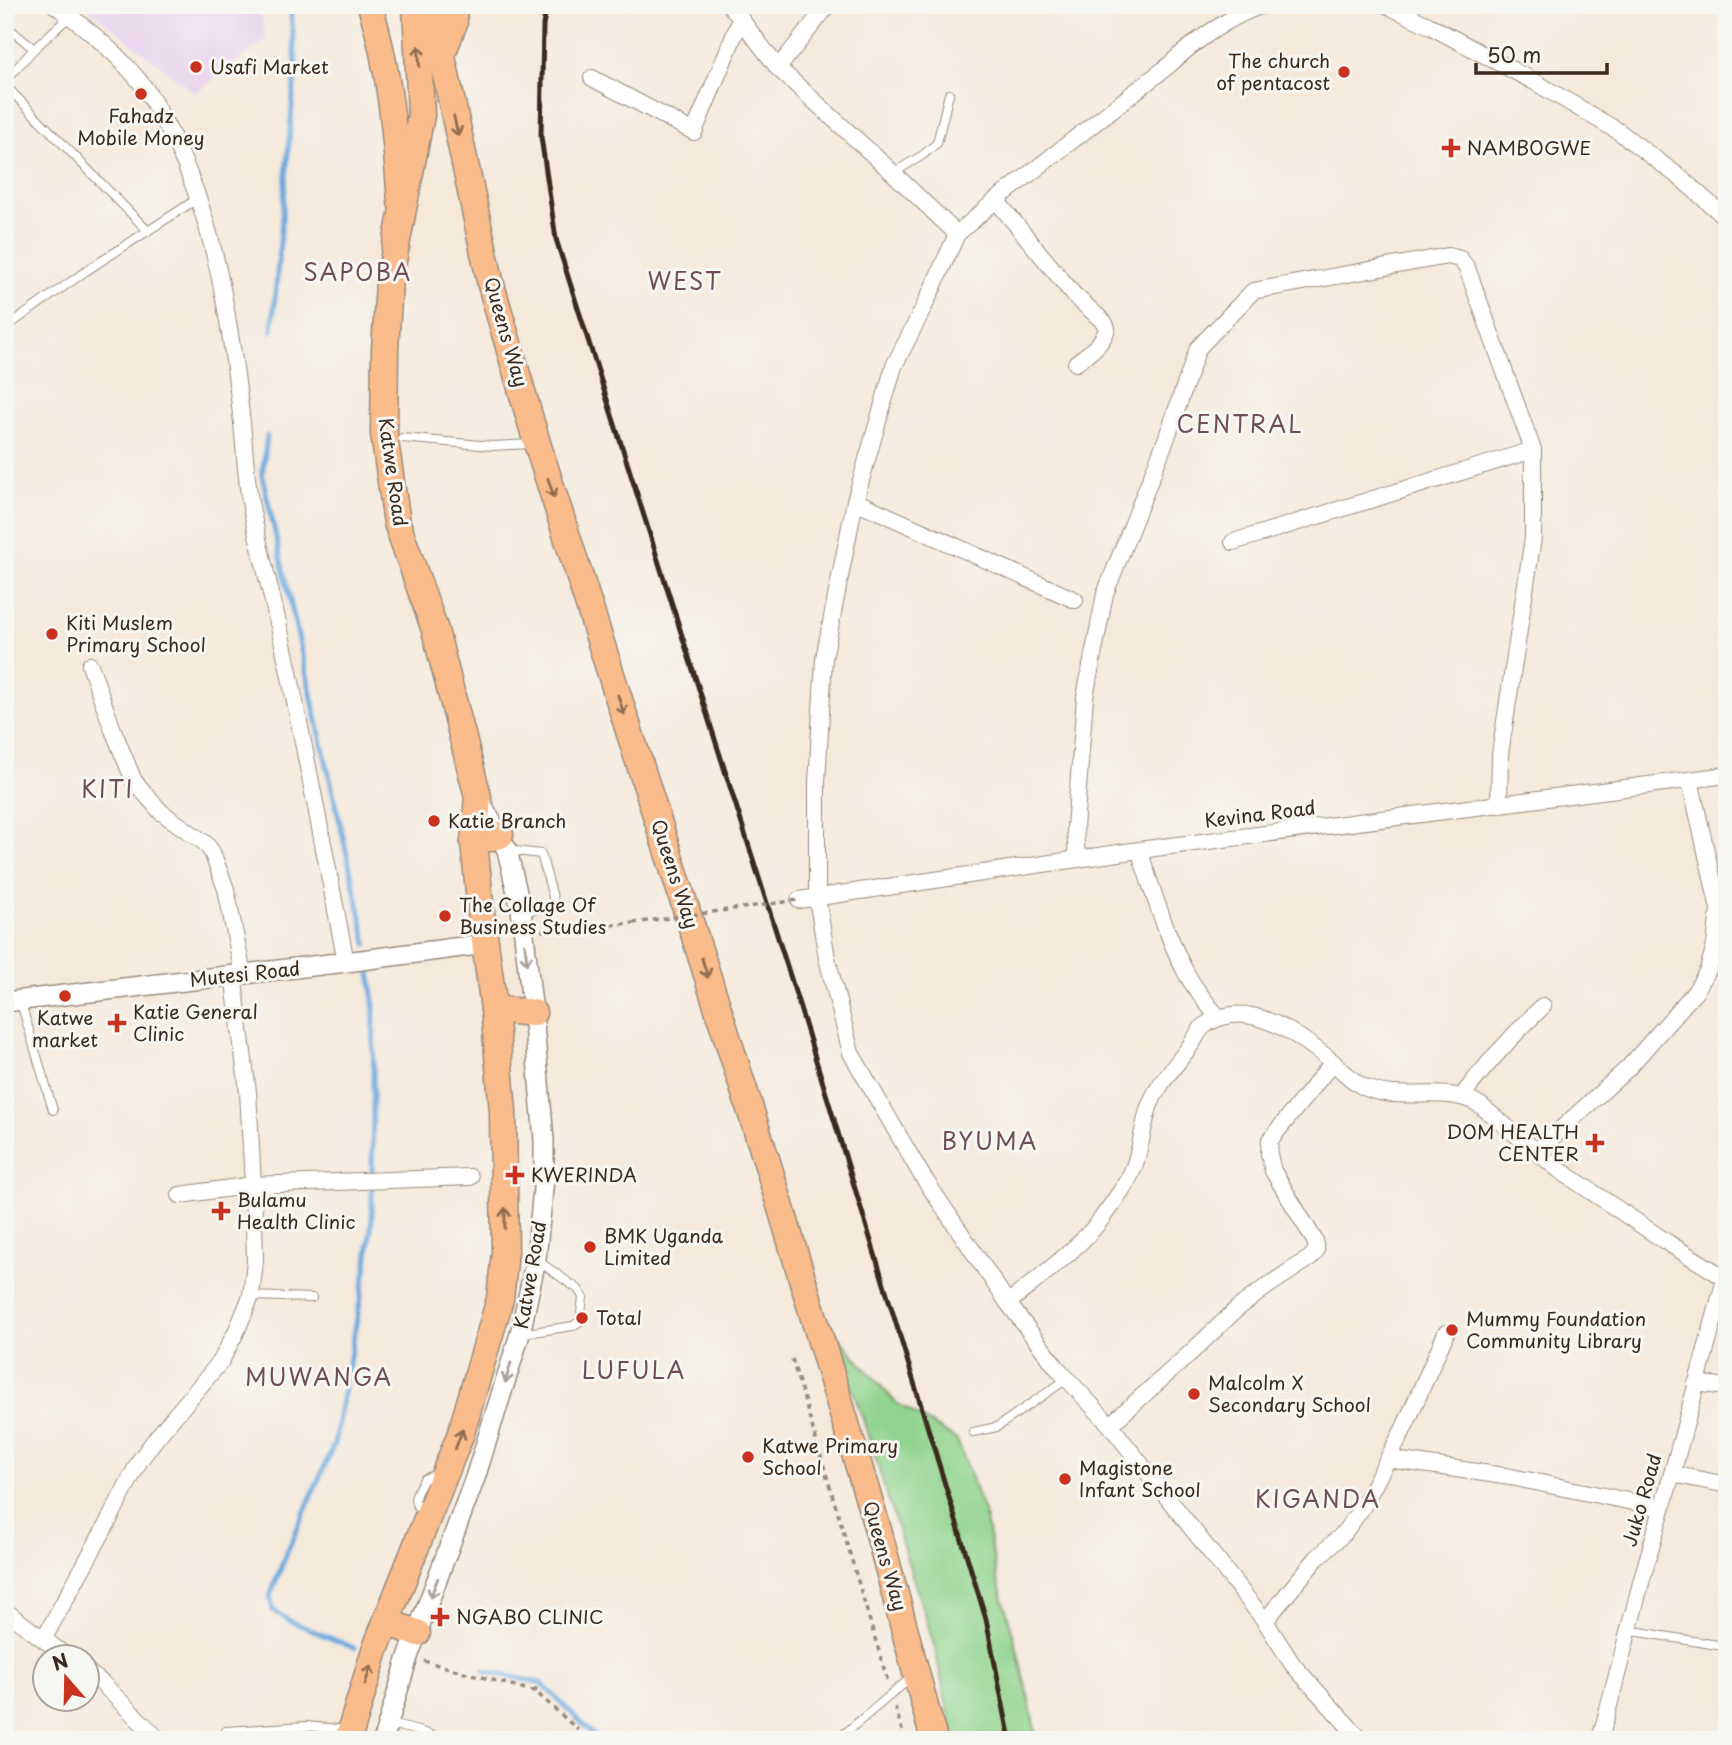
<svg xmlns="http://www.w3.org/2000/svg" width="1732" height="1745" viewBox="0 0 1732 1745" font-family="'Playpen Sans',sans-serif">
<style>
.built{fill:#e9d2ed}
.green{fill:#8fd38c;stroke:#657e55;stroke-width:2}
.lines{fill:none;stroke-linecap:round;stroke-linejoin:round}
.stream{stroke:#6ca9de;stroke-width:5}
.service-casing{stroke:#988a7c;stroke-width:10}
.minor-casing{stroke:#988a7c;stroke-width:18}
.tertiary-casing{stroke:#988a7c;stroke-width:22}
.primary-casing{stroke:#988a7c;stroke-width:27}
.trunk-casing{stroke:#988a7c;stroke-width:29}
.path{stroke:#988a7c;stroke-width:3.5;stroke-dasharray:5 5;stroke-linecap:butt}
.service{stroke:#fff;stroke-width:8}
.minor{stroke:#fff;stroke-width:16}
.tertiary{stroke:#fff;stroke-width:19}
.primary{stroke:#fabc8b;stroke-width:24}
.trunk{stroke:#fabc8b;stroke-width:26}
.rail{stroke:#3b2a1e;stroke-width:5}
.path-bridge{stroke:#988a7c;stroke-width:3.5;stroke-dasharray:5 5;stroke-linecap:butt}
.oneway{stroke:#916c4f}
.oneway2{stroke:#a79f9a}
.poi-dot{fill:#c8321e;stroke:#f6f6f2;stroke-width:2.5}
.labels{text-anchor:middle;stroke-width:6;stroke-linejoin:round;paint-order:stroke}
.poi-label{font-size:19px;fill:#3b2a1e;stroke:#f6f6f2;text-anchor:start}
.street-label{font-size:19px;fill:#3b2a1e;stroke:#f6f6f2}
.quarter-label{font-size:23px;letter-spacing:2px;fill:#704e58;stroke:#f6f6f2}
</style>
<rect width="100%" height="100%" fill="#f6f6f2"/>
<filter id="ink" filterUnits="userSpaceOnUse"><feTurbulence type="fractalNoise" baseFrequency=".0143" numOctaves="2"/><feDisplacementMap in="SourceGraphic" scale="14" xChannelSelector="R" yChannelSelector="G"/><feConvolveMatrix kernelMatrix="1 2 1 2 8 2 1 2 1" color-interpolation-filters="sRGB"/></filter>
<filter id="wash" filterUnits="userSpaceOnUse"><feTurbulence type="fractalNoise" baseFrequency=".00686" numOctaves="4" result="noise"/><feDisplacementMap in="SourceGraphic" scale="28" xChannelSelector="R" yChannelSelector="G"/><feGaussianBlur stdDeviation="1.57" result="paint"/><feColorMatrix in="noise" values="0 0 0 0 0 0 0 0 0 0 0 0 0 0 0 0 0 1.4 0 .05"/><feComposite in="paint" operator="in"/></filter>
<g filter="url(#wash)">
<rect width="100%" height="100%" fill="#f5e9da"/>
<path class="built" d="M 83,5 L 267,5 L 261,15 L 266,40 L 195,93 Z"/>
<path class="green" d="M 829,1327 L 895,1402 L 957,1440 L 985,1515 L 997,1578 L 1015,1641 L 1029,1700 L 1037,1740 L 954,1740 L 935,1648 L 863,1419 Z"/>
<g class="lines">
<g class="stream">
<path d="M 272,331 L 296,64 L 290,5"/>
<path d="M 267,436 L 262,475 L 367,944"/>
<path d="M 370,970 L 374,1003 L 372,1171"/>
<path d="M 354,1648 L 290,1621 L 273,1610 L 270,1596 L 283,1562 L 334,1444 L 367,1264 L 372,1219 L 372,1188"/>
<path d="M 484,1671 L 541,1683 L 599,1740"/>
</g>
</g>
</g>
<g filter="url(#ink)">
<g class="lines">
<defs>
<g id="service">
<path d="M 5,25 L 34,49 L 5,81"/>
<path d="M 34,49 L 70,16 L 78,5"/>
<path d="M 5,85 L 148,231"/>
<path d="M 893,173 L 923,155 L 937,143 L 949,94"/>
<path d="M 5,328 L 86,271 L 197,199"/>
<path d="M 402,438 L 492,446 L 532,444"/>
<path d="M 507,850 L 541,854 L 554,901 L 551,905 L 521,913"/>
<path d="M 20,1000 L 53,1110"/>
<path d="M 251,1296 L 312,1298"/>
<path d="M 520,1334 L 573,1326 L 580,1321 L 583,1297 L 578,1289 L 538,1261"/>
<path d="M 973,1432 L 997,1427 L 1067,1379"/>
<path d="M 423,1515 C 410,1498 415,1496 424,1479 L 439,1473"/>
<path d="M 1628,1630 L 1717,1645"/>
<path d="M 390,1724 L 419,1731 L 443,1740"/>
<path d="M 226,1731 L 307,1726 L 348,1730"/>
<path d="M 837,1740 L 913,1676"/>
</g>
<g id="minor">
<path d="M 55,5 C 87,28 120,55 144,87 C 150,95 155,105 160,114 C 214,206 230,319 242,423 C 245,453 246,483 252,512 C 263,564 277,615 288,667 C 308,765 327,864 346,962"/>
<path d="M 730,5 L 778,68 L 893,173 L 957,234"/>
<path d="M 1263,5 C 1230,16 1193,42 1168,66 L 996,200 L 957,234 L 924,307 L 894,366 L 855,501 L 824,658 L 817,783 L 817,898 L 827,958 L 851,1053 L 921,1174 L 1008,1303 L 1058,1369 L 1110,1425 L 1265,1621 L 1293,1665 L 1361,1740"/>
<path d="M 1386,5 L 1430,26 L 1533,81 L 1618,131 L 1682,179 L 1727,219"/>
<path d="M 778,68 L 828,5"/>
<path d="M 592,78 L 694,132 L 741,19"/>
<path d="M 996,200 L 1074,295 L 1104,322 L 1107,328 C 1103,344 1089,353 1076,363"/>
<path d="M 855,501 L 1075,600"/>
<path d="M 1233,542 L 1533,450"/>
<path d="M 90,665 L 113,730 L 134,781 L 161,812 L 205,843 L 212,852 L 226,889 L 243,974"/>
<path d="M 1139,850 C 1153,892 1166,934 1186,973 C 1195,989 1207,1004 1218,1017"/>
<path d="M 1077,859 L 1075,828 L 1085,697 L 1105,594 L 1167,437 L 1198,348 L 1253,291 L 1448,256 L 1460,259 L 1467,268 L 1533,450 L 1533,538 L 1500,754 L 1499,805"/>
<path d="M 799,900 L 1139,850 L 1727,775"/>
<path d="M 1462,1096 C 1487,1063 1514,1034 1543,1006"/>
<path d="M 1536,1152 L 1628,1068 L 1695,992 L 1708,970 L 1715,945 L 1719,909 L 1690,780"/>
<path d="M 180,1195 L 253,1185 L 470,1177"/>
<path d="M 1008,1303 C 1037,1279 1080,1248 1102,1218 C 1114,1201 1128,1184 1135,1164 C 1141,1146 1143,1126 1149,1107 C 1158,1083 1175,1067 1190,1046 C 1194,1041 1197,1033 1202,1028 C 1212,1018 1231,1013 1246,1015 C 1276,1019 1306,1041 1329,1059 C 1340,1068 1350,1080 1362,1086 C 1399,1105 1446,1083 1480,1105 L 1558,1169 L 1665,1241 L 1725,1278"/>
<path d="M 1696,1383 L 1727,1387"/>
<path d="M 1110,1425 L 1185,1358 L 1238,1308 L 1266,1287 L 1310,1258 C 1316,1253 1318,1249 1315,1241 L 1273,1171 L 1269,1154 L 1270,1140 L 1333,1062"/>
<path d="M 1388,1459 L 1511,1477 L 1662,1508"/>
<path d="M 1672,1474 L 1727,1485"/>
<path d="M 5,1611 L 69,1658"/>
<path d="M 1265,1621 L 1317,1558 L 1343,1534 L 1362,1508 L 1404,1428 L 1446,1333"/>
<path d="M 44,1638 L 107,1524 L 140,1460 L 157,1437 L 221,1361 L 237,1330 L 251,1296 L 255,1261 L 253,1185 L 248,1092 L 233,974"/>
<path d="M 88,1672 L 102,1683 L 159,1740"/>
<path d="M 1600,1740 L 1643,1575 L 1672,1474 L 1727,1272"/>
</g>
<g id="tertiary">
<path d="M 5,1002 L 346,962 L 485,944"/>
<path d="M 383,1740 L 408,1657 L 475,1478 L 520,1334 L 536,1259 L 544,1179 L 544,1140 L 533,1013 L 521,909 L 507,850 L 478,797"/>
</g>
<g id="primary">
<path d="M 370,5 C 390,70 395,136 400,202"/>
<path d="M 441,60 L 455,23 L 454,5"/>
</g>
<g id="trunk">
<path d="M 431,5 L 491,285 L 537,443 L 767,1162 L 878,1530 L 934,1740"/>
<path d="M 474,842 L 500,835"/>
<path d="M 494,1009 L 533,1013"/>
<path d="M 386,1622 L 417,1633"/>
<path d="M 348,1740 L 375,1650 L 461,1433 L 500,1299 L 505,1252 L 503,1112 L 494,1009 L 481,912 L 474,842 L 478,797 L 435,630 L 397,523 L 384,434 L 385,350 L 389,282 L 421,115 L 416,5"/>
</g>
</defs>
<use href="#service" class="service-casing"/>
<use href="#minor" class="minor-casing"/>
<use href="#tertiary" class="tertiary-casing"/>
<use href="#primary" class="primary-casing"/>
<use href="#trunk" class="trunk-casing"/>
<g class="path">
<path d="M 541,931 L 633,923"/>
<path d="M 792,1359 L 888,1682"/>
<path d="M 424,1661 L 536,1692 L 578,1730"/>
<path d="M 536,1692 L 535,1690 L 540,1687"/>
<path d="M 895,1707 L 905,1740"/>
</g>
<use href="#service" class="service"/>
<use href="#minor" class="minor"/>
<use href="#tertiary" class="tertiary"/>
<use href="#primary" class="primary"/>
<use href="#trunk" class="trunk"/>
<path class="rail" d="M 547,5 L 543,25 L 541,137 L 556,239 L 793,985 L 986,1619 L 1010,1740"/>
<path class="path-bridge" d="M 633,923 L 799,900"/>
</g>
<defs><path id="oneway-shaft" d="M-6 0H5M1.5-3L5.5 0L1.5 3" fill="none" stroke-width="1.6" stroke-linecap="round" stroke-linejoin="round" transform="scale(1.75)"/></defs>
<g class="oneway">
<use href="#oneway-shaft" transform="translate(419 56) rotate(-92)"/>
<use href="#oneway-shaft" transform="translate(456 126) rotate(77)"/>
<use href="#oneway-shaft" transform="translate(551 488) rotate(72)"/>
<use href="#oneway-shaft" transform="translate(621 705) rotate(72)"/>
<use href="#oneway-shaft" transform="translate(705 968) rotate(72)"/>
<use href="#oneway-shaft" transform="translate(505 1218) rotate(-89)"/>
<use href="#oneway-shaft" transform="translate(459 1439) rotate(-70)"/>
<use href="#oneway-shaft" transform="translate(368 1675) rotate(-73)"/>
</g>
<g class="oneway2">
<use href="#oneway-shaft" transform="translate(526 954) rotate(83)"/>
<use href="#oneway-shaft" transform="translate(508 1373) rotate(106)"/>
<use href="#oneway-shaft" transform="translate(434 1588) rotate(111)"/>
</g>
</g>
<g class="poi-dot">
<circle cx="196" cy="67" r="7"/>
<circle cx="1344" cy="72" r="7"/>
<circle cx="141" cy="94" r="7"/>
<path d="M1447.5 137.5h7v7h7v7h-7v7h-7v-7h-7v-7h7z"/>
<circle cx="52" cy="634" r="7"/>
<circle cx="434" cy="821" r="7"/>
<circle cx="445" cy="916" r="7"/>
<circle cx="65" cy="996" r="7"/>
<path d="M113.5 1012.5h7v7h7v7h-7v7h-7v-7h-7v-7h7z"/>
<path d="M1591.5 1132.5h7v7h7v7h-7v7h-7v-7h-7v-7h7z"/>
<path d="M511.5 1164.5h7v7h7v7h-7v7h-7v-7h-7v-7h7z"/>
<path d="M217.5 1200.5h7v7h7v7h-7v7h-7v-7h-7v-7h7z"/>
<circle cx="590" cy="1247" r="7"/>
<circle cx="582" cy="1318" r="7"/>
<circle cx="1452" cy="1330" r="7"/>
<circle cx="1194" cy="1394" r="7"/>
<circle cx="748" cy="1457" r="7"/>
<circle cx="1065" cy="1479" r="7"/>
<path d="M436.5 1606.5h7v7h7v7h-7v7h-7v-7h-7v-7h7z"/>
</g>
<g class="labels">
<g class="poi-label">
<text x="1330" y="68" text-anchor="end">The church<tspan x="1330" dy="22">of pentacost</tspan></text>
<text x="210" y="74">Usafi Market</text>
<text x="141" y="123" text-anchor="middle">Fahadz<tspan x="141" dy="22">Mobile Money</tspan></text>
<text x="1467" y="155">NAMBOGWE</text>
<text x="66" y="630">Kiti Muslem<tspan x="66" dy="22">Primary School</tspan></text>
<text x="448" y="828">Katie Branch</text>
<text x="459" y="912">The Collage Of<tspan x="459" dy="22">Business Studies</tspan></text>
<text x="133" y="1019">Katie General<tspan x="133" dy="22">Clinic</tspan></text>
<text x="65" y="1025" text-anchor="middle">Katwe<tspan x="65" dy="22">market</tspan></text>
<text x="1579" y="1139" text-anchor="end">DOM HEALTH<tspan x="1579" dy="22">CENTER</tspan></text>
<text x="531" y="1182">KWERINDA</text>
<text x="237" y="1207">Bulamu<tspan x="237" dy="22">Health Clinic</tspan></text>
<text x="604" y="1243">BMK Uganda<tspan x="604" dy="22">Limited</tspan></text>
<text x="596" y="1325">Total</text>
<text x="1466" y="1326">Mummy Foundation<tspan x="1466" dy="22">Community Library</tspan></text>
<text x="1208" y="1390">Malcolm X<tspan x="1208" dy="22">Secondary School</tspan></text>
<text x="762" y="1453">Katwe Primary<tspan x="762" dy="22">School</tspan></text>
<text x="1079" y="1475">Magistone<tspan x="1079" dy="22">Infant School</tspan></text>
<text x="456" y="1624">NGABO CLINIC</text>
</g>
<g class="street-label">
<text transform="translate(506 332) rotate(74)" y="7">Queens Way</text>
<text transform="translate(393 472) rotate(82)" y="7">Katwe Road</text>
<text transform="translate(1260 814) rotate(-7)" y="7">Kevina Road</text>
<text transform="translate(675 874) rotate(72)" y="7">Queens Way</text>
<text transform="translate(245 974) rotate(-6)" y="7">Mutesi Road</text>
<text transform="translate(530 1275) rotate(-80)" y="7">Katwe Road</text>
<text transform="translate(1642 1500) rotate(-74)" y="7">Juko Road</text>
<text transform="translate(885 1556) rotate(74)" y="7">Queens Way</text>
</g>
<g class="quarter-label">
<text x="358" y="281">SAPOBA</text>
<text x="685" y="290">WEST</text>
<text x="1240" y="433">CENTRAL</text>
<text x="108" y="798">KITI</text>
<text x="990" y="1150">BYUMA</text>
<text x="634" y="1379">LUFULA</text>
<text x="319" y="1386">MUWANGA</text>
<text x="1318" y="1508">KIGANDA</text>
</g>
</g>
<rect width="1732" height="1745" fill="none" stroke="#f6f6f2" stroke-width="28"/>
<g transform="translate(66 1678) rotate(340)"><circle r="33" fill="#f6f6f2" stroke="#aba49d" stroke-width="2"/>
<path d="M0-5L12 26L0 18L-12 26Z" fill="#c8321e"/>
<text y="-10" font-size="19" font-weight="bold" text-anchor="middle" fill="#3b2a1e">N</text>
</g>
<path d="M1476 63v10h131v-10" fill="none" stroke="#3b2a1e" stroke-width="3.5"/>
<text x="1487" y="63" font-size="21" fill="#3b2a1e" stroke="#f6f6f2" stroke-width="5" paint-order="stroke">50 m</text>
</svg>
